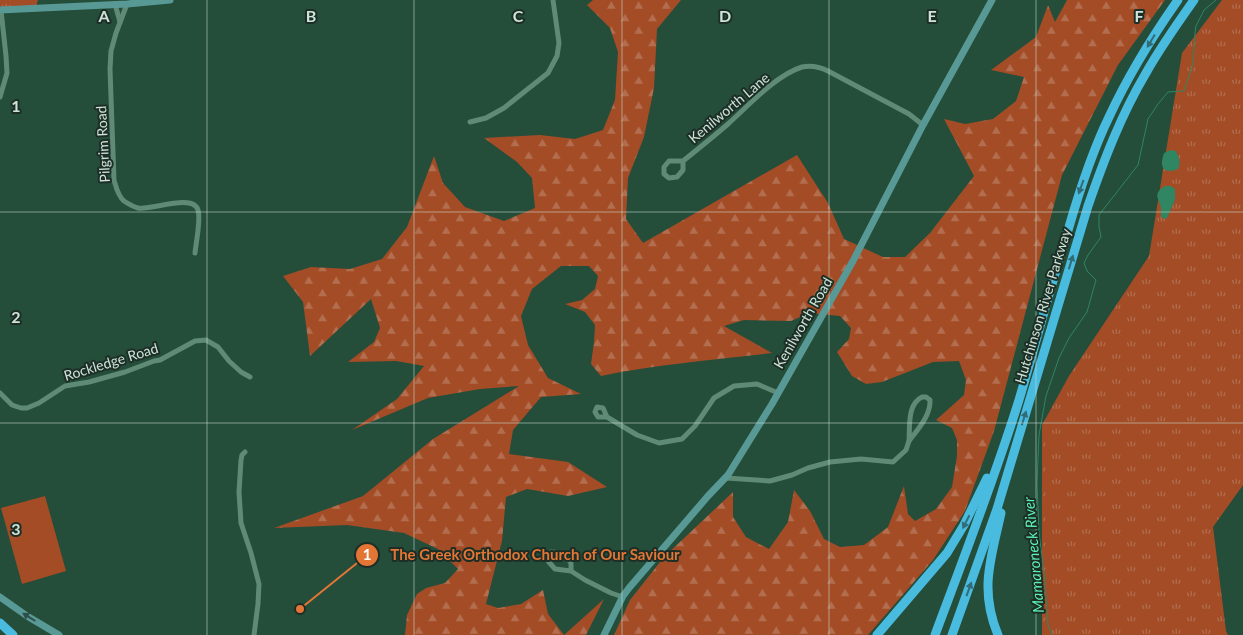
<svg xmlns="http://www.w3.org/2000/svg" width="1243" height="635" viewBox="0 0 1243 635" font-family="Lato,sans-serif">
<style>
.grass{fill:url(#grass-tufts)}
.forest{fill:url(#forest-firs)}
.pitch{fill:#a34c26}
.water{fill:#308562}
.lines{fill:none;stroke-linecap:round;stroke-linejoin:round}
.stream{stroke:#308562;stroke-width:1}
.street{stroke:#5f8a75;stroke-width:5}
.secondary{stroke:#589995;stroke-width:7}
.highway{stroke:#49bbdf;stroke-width:9}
.oneway{fill:#316d79}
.oneway2{fill:#2f4e47}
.grid{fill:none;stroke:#cee4d8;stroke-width:1;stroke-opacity:0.55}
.labels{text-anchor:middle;stroke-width:4;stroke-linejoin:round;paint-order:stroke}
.street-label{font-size:14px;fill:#cee4d8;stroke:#1d2e26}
.water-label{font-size:15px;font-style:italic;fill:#5bf2b4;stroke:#1d2e26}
.grid-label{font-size:16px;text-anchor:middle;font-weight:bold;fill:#cee4d8;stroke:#1d2e26;stroke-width:4;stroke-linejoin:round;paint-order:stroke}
.leader{fill:none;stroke:#e37535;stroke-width:2}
.callout-dot{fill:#e37535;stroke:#1d2e26;stroke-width:2}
.mark-label{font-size:15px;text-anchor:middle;font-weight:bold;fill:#fff}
.callout-label{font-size:15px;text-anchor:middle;font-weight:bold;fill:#e37535;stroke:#1d2e26;stroke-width:4;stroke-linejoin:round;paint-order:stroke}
</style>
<defs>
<pattern id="grass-tufts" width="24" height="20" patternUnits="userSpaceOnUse" patternTransform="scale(1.25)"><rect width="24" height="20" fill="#a34c26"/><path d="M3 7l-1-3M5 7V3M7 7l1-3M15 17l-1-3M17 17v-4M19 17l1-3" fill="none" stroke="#b26e4f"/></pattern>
<pattern id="forest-firs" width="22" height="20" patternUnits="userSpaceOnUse" patternTransform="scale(1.25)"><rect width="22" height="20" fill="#a34c26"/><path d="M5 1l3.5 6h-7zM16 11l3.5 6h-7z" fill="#b26e4f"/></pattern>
</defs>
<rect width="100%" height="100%" fill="#244d3a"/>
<g class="grass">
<path d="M 0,0 L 38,0 L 36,6 L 0,8 Z"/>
<path d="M 1222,0 L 1243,0 L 1243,485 L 1213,527 L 1226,631 L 1228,635 L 1042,635 L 1042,425 L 1069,376 L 1149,256 L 1182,53 Z"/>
</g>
<path class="forest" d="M 593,0 L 681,0 L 657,29 L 654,88 L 644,137 L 628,178 L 626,219 L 643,243 L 797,155 L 828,203 L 844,239 L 883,257 L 905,257 L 930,233 L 974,176 L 944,119 L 965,124 L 993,119 L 1016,101 L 1024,77 L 991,70 L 1036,37 L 1048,5 L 1055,22 L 1067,0 L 1165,0 L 1118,65 L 1062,175 L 994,431 L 965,511 L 933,560 L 868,635 L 614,635 L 630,600 L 664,557 L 733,492 L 733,517 L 746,537 L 769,549 L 788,522 L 794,490 L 810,511 L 824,539 L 840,547 L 864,545 L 888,527 L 904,486 L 908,514 L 915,521 L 936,509 L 952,487 L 957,456 L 957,440 L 952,428 L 936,420 L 964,395 L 966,380 L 959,361 L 933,362 L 882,382 L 866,384 L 852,376 L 837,352 L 849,339 L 851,328 L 840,316 L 809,313 L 791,321 L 744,320 L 724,326 L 772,353 C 715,360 657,364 601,376 L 591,364 L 594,342 L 595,325 L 585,312 L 565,304 L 582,300 L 595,289 L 598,276 L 589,266 L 561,266 L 532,289 L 521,316 L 528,345 L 548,378 L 581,394 L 541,397 L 513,430 L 509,454 L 568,462 L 607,487 L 568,496 L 527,489 L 506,497 L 502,541 L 486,604 L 498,608 L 521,604 L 543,590 L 548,614 L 564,635 L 604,599 L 586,635 L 405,635 L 407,615 L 417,594 L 426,588 L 445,583 L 458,569 L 438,549 L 404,533 L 347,525 L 274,528 L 363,496 L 433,439 L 519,386 L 480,389 L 428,398 L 352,430 L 397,399 L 424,366 L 396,361 L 348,362 L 374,342 L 380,328 L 371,299 L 310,356 L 303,302 L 283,276 L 311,267 L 350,269 L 382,259 L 407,227 L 434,156 L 443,183 L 465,207 L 504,221 L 535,208 L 532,178 L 517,162 L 484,138 L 540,135 L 575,139 L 603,130 L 615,100 L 618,52 L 610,28 L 587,5 Z"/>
<path class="pitch" d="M 45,496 L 66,571 L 22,584 L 1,508 Z"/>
<g class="water">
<path d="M 1171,150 L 1176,151 C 1179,157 1181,163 1178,169 C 1175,170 1172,171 1169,171 C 1159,170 1162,159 1164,153 Z"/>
<path d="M 1165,186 L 1171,186 L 1175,189 L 1175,200 L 1167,218 L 1165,219 L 1161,217 C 1161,214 1161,211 1161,208 C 1159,198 1152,194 1165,186 Z"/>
</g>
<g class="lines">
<path class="stream" d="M 1052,635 L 1048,625 L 1045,580 L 1039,533 L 1037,483 L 1039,435 L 1046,396 L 1059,358 L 1069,338 L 1087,312 L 1096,280 L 1087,271 L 1084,263 L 1088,255 L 1101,237 L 1099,227 L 1099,215 L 1138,165 L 1148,119 L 1158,104 L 1168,92 L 1184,91 L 1193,64 L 1195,33 L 1196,26 L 1204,10 L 1216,0"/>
<g class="street">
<path d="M 115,4 L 120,22"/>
<path d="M 127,4 L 116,33 L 111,51 L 110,69 L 114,180 C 116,187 118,196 124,201 C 127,203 134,207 138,208 C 150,211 193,193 198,210 C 201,220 196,242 195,253"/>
<path d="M 0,97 L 7,73 L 6,56 L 1,10"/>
<path d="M 470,122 L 486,118 L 504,108 L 548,73 L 557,56 L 559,43 L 553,0"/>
<path d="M 683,161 L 669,161 L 664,167 L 664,174 L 669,178 L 677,177 L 683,170 L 683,161 C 698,149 713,137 728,124 C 748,106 776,75 802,67 C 811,65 820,67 828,71 L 909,114 L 923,125"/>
<path d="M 0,393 L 12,405 L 21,408 L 27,408 L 39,403 L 65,386 L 89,382 L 125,372 L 154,361 L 160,360 L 195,341 L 206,340 L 218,347 L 229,361 L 241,372 L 250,377"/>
<path d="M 922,397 L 926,397 L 930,400 C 931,415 918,429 909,441 C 910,427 907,404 922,397 Z"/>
<path d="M 607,417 L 603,408 L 597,407 L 595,412 L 598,417 L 607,417 L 637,435 L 659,443 L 682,439 L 695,426 L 714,398 L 734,386 L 757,384 L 778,393"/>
<path d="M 245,452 L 242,455 L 241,460 L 239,492 L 241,523 L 251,553 L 259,584 L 258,604 L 254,635"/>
<path d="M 726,478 L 770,481 L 792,475 L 808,468 L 830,462 L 861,459 L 893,462 L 906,450 L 909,441"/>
<path d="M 571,571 L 571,563 L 563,553 L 551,552 L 548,561 L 555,569 L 571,571 L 585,580 L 611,593 L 620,596 L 623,596"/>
</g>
<g class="secondary">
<path d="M 0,10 L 127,4 L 170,0"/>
<path d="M 0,597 L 27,616 L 59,635"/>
<path d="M 604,635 L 623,596 L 629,588 L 708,496 L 728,475 L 772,404 L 853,261 L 923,125 L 992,0"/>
</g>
<g class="highway">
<path d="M 0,623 L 13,635"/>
<path d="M 877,635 L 947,553 L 964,525 L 987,478"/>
<path d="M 935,635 C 964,557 994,480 1019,400 C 1036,343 1051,284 1069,227 C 1080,189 1092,152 1109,117 C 1128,76 1152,37 1178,0"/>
<path d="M 952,635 L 997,509 L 1088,206 C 1104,160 1121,115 1146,73 C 1160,48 1177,24 1194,0"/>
<path d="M 998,635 C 979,589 991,559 1001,513"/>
</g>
</g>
<defs><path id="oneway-solid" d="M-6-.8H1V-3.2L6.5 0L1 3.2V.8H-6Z" transform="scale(1.25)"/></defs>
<g class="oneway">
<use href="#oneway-solid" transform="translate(1151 41) rotate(121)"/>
<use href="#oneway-solid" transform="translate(1081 187) rotate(110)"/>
<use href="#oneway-solid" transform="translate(1071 262) rotate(-73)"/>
<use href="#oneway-solid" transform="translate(1024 418) rotate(-73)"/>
<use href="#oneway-solid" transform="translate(966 522) rotate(117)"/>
<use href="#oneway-solid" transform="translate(969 589) rotate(-70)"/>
</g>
<use class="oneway2" href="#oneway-solid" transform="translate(29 617) rotate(-148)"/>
<path class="grid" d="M 207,0 L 207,635M 414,0 L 414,635M 622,0 L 622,635M 829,0 L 829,635M 1036,0 L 1036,635M 0,212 L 1243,212M 0,423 L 1243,423"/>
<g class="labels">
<g class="street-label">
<text transform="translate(729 108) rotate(-40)" y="5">Kenilworth Lane</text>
<text transform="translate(103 144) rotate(-93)" y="5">Pilgrim Road</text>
<text transform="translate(1043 306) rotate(-73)" y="5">Hutchinson River Parkway</text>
<text transform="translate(803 323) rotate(-60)" y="5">Kenilworth Road</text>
<text transform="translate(111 362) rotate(-17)" y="5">Rockledge Road</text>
</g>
<g class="water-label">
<text transform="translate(1034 555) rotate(-95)" y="5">Mamaroneck River</text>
</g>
</g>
<g class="grid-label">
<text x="104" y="22">A</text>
<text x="311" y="22">B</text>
<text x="518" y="22">C</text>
<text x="725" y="22">D</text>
<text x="932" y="22">E</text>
<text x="1139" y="22">F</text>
<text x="16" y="112">1</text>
<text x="16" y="323">2</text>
<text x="16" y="535">3</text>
</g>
<path class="leader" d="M300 609L367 555"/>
<g class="callout-dot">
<circle cx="300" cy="609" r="5"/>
<circle cx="367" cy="555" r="12"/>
</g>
<g class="mark-label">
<text x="367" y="560">1</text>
</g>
<g class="callout-label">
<text x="535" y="560">The Greek Orthodox Church of Our Saviour</text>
</g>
</svg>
